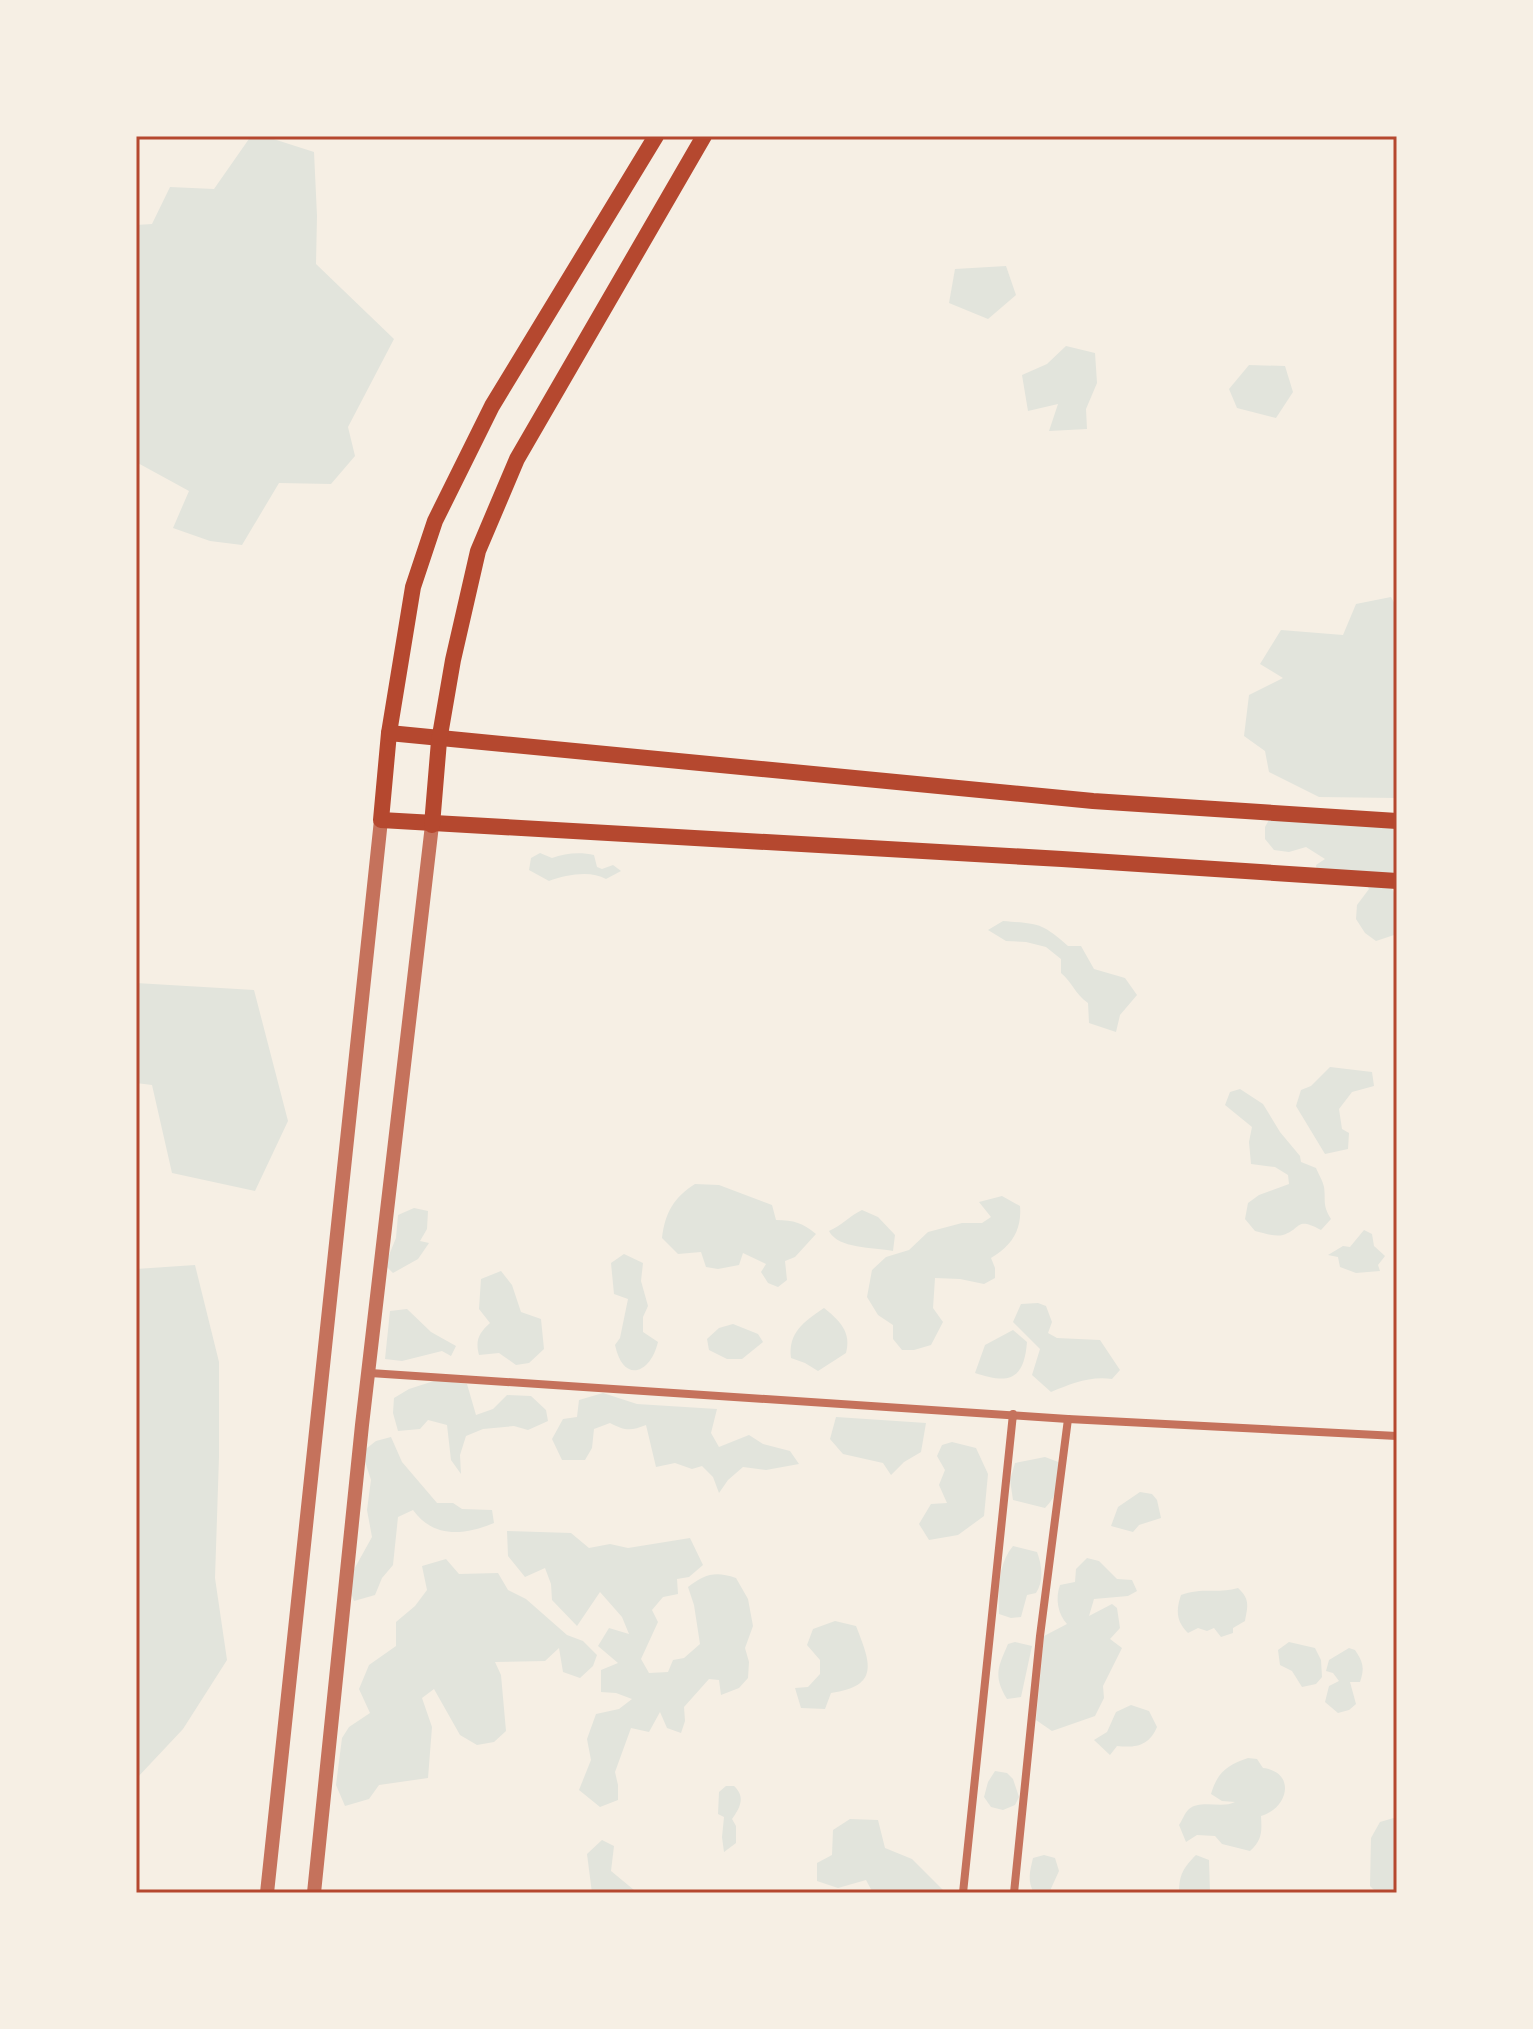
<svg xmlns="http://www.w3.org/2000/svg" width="1533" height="2029" viewBox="0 0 1533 2029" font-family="'PT Sans',sans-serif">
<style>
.green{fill:#e2e4dc}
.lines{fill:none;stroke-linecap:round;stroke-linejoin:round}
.minor{stroke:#c5725c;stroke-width:8}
.tertiary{stroke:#c5725c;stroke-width:14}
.secondary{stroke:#b5482f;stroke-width:16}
.neatline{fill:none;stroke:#b5482f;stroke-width:3}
</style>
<rect width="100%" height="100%" fill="#f6efe4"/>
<g class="green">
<path d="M 251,136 L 264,136 L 314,152 L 317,216 L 316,264 L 394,339 L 348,427 L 355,456 L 331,484 L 279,483 L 242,545 L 210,541 L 173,528 L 189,491 L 136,462 L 136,225 L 152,224 L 170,187 L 214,189 Z"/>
<path d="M 1006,266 L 1016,295 L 988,319 L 949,303 L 955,269 Z"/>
<path d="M 1066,346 L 1095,353 L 1097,383 L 1086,409 L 1087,429 L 1049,431 L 1058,404 L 1028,411 L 1022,375 L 1047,364 Z"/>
<path d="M 1249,365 L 1285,366 L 1293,392 L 1276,418 L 1237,408 L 1229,389 Z"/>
<path d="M 1391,597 L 1397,608 L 1397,798 L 1319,797 L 1269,772 L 1265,751 L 1244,736 L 1249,695 L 1283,678 L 1260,664 L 1281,630 L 1343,635 L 1356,604 Z"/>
<path d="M 1270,818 L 1397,828 L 1397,886 L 1392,889 L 1397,898 L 1397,934 L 1376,941 L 1365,933 L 1356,919 L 1357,905 L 1369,889 L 1364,881 L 1318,877 L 1316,865 L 1325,859 L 1306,847 L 1289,852 L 1274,850 L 1265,839 L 1265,827 Z"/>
<path d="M 540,853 L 552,858 C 565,853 581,852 594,855 L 597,867 L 602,869 L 613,865 L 621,871 L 606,879 C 590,870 566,875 549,881 L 529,870 L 531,858 Z"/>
<path d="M 1003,921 C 1038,924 1041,922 1068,946 L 1081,946 L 1094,969 L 1125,978 L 1137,995 L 1120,1015 L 1116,1032 L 1089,1023 L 1088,1003 C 1075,994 1072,982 1061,973 L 1061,959 L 1046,947 L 1026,942 L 1006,941 L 988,930 Z"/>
<path d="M 136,983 L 254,990 L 288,1121 L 255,1191 L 172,1173 L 152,1085 L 136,1083 Z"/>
<path d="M 1330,1067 L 1372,1072 L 1374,1086 L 1352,1092 L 1339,1109 L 1342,1129 L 1349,1133 L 1348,1149 L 1325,1154 L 1296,1106 L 1301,1090 L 1311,1086 Z"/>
<path d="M 1240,1089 L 1263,1104 L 1280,1132 L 1300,1156 L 1301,1162 L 1316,1168 C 1318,1173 1323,1181 1324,1187 C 1326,1201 1322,1204 1331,1219 L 1321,1230 C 1295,1216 1302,1229 1283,1235 C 1275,1237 1263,1233 1255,1231 L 1245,1219 L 1248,1203 L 1259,1195 L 1289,1184 L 1288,1175 L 1275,1167 L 1251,1164 L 1249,1142 L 1252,1127 L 1225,1105 L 1230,1092 Z"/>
<path d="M 695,1184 L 719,1185 L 772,1205 L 776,1220 C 794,1220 803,1223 816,1234 L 795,1257 L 785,1261 L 787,1280 L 778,1287 L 768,1283 L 761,1272 L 766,1264 L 743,1253 L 739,1265 L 718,1269 L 706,1267 L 701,1252 L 678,1254 L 662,1238 C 665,1213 674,1197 695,1184 Z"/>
<path d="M 1002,1196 L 1020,1206 C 1022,1230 1012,1245 991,1258 L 995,1268 L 995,1278 L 984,1284 L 960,1279 L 935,1278 L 933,1308 L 943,1322 L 931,1345 L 914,1350 L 902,1350 L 893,1339 L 893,1325 L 878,1315 L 867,1297 L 872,1270 L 886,1257 L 909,1250 L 928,1232 L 962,1223 L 982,1223 L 991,1217 L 979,1202 Z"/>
<path d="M 414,1208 L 428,1211 L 427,1229 L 420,1241 L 429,1243 L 418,1259 L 393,1273 L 385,1265 L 396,1238 L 398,1215 Z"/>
<path d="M 862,1210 L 878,1217 L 895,1235 L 893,1251 C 873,1247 838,1249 829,1231 C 843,1225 849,1216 862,1210 Z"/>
<path d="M 1364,1230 L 1372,1234 L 1374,1246 L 1385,1256 L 1378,1265 L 1380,1271 L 1356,1273 L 1340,1267 L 1338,1257 L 1328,1255 L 1343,1246 L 1350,1247 Z"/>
<path d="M 624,1254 L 643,1263 L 641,1281 L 648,1306 L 643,1317 L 643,1332 L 658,1342 C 650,1375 623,1383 615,1345 L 620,1338 L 628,1299 L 614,1294 L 611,1263 Z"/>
<path d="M 195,1265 L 219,1362 L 219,1457 L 215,1578 L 227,1660 L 183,1729 L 136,1779 L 136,1269 Z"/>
<path d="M 501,1271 L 512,1285 L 521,1312 L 541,1319 L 544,1349 L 529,1363 L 516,1365 L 499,1353 L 479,1355 C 475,1340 479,1333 490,1323 L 479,1309 L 481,1279 Z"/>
<path d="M 1038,1303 L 1046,1306 L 1052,1322 L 1048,1333 L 1057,1338 L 1100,1340 L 1120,1370 L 1112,1379 C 1089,1376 1071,1384 1051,1392 L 1032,1375 L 1040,1349 L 1013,1322 L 1021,1304 Z"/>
<path d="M 824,1308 C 839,1320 852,1332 846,1353 L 818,1371 L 805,1363 L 791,1358 C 788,1332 804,1322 824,1308 Z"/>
<path d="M 407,1309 L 431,1332 L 456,1346 L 451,1356 L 442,1351 L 402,1361 L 385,1359 L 390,1311 Z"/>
<path d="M 733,1324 L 758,1334 L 763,1342 L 742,1359 L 727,1359 L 709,1350 L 707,1339 L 719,1328 Z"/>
<path d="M 1013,1330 L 1027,1342 C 1024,1381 1008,1384 975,1373 L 985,1345 Z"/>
<path d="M 437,1380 L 467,1384 L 476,1415 L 493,1409 L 507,1395 L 531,1396 L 546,1410 L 548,1421 L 528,1430 L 514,1426 L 483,1429 L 466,1436 L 460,1455 L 461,1474 L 451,1460 L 447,1425 L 428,1420 L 420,1429 L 398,1431 L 393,1413 L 394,1398 L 409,1389 Z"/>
<path d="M 603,1393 L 637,1404 L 717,1409 L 711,1433 L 719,1447 L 749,1435 L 763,1444 L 790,1451 L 799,1464 L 766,1470 L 743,1467 L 728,1480 L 719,1493 L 713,1477 L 702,1466 L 692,1469 L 675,1463 L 656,1467 L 646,1425 C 631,1431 625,1431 610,1423 L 594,1429 L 592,1448 L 585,1460 L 562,1460 L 552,1439 L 563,1419 L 577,1417 L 579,1400 Z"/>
<path d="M 836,1417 L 926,1423 L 921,1452 L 904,1462 L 891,1475 L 883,1463 L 843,1454 L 830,1439 Z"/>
<path d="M 391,1437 L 402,1462 L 437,1503 L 453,1503 L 462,1509 L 492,1510 L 494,1523 C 465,1535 434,1539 413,1510 L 398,1517 L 393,1565 L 382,1578 L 375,1595 L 354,1601 L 347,1582 L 372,1537 L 367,1510 L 371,1480 L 362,1452 L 376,1441 Z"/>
<path d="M 952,1442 L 976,1448 L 988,1474 L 984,1516 L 958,1535 L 929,1540 L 919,1524 L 931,1504 L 947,1503 L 939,1485 L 945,1470 L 937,1456 L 942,1445 Z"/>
<path d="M 1045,1457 L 1061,1463 C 1060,1481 1058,1495 1045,1508 L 1013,1500 L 1010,1480 L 1015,1463 Z"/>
<path d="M 1140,1492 L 1152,1494 L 1157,1500 L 1161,1518 L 1139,1525 L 1133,1532 L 1111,1526 L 1118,1507 Z"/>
<path d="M 507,1531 L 571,1533 L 589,1548 L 610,1544 L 628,1548 L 690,1538 L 703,1565 L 689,1577 L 677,1579 L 678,1594 L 663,1597 L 652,1610 L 658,1622 L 641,1659 L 649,1673 L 668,1672 L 673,1660 L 684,1658 L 700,1644 L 694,1605 L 688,1587 C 705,1574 715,1571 736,1578 L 748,1599 L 753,1626 L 745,1648 L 749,1662 L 748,1678 L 739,1688 L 721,1695 L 719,1680 L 709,1679 L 684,1707 L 685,1721 L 681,1733 L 667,1728 L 660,1712 L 649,1732 L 631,1728 L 615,1772 L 618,1785 L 618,1800 L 600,1807 L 579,1790 L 591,1760 L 587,1739 L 596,1714 L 619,1709 L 632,1699 L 616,1693 L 601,1692 L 601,1670 L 618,1663 L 598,1646 L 609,1628 L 629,1634 L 622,1617 L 600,1592 L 577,1626 L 552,1600 L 551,1584 L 545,1568 L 525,1577 L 508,1556 Z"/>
<path d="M 1013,1546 L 1037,1552 C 1042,1565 1044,1581 1036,1593 L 1027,1595 L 1021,1617 L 1011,1618 L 999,1614 C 998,1590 998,1564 1013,1546 Z"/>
<path d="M 1087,1558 L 1099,1561 L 1117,1579 L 1132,1580 L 1137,1591 L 1128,1596 L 1094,1599 L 1089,1616 L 1112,1604 L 1117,1608 L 1120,1628 L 1110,1639 L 1122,1648 L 1103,1686 L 1104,1698 L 1095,1716 L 1052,1731 L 1036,1720 L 1044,1636 L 1067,1624 C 1058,1614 1055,1599 1060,1585 L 1075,1582 L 1076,1569 Z"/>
<path d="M 446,1559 L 459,1574 L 498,1573 L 508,1590 L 526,1599 L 567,1635 L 583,1641 L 597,1655 L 593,1666 L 580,1678 L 563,1672 L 559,1648 L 545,1661 L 495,1662 L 501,1675 L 506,1731 L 494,1742 L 477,1745 L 460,1735 L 434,1689 L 422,1698 L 432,1727 L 428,1778 L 379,1785 L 369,1799 L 345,1806 L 336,1785 L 342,1738 L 349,1727 L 370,1713 L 359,1689 L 369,1665 L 396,1646 L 396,1622 L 415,1606 L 427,1590 L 422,1566 Z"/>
<path d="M 1238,1588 C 1250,1599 1248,1606 1245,1621 L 1233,1628 L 1233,1633 L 1221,1637 L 1214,1628 L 1207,1631 L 1198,1628 L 1188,1633 C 1176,1621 1176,1610 1181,1595 C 1201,1587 1219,1594 1238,1588 Z"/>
<path d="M 835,1621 L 856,1626 C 870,1662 881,1686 831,1693 L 825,1709 L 801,1708 L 795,1688 L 808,1687 L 820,1674 L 820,1660 L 807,1645 L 813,1629 Z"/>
<path d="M 1015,1642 L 1032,1646 L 1021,1697 L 1007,1699 C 993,1676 998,1667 1008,1644 Z"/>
<path d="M 1289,1642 L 1315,1648 L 1321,1660 L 1322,1677 L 1316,1684 L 1302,1687 L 1292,1671 L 1280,1665 L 1278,1650 Z"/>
<path d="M 1349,1648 L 1355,1650 C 1363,1662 1365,1668 1360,1682 L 1350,1682 L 1356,1704 L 1349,1710 L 1338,1713 L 1325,1702 L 1329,1686 L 1339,1681 L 1333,1673 L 1326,1671 L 1329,1660 Z"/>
<path d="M 1131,1705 L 1149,1711 L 1157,1727 C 1149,1746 1136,1748 1117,1746 L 1110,1755 L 1094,1740 L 1107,1732 L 1116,1712 Z"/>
<path d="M 1248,1758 L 1257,1759 L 1263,1768 C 1296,1772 1289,1808 1261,1816 C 1262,1832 1262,1840 1250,1851 L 1222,1844 L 1215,1836 L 1197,1835 L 1186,1842 L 1179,1825 C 1182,1821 1185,1812 1189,1809 C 1201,1799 1222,1809 1235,1802 L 1222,1801 L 1211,1794 C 1217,1773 1227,1765 1248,1758 Z"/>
<path d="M 995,1771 L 1007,1773 L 1013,1779 L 1019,1797 L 1015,1805 L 1003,1810 L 991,1807 L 984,1797 L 988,1782 Z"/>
<path d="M 726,1786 L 734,1786 C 746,1797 740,1808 732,1819 L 736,1826 L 736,1843 L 724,1852 L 722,1837 L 724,1817 L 718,1814 L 719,1792 Z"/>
<path d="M 1397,1817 L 1397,1893 L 1377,1893 L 1370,1886 L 1371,1838 L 1380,1822 Z"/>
<path d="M 850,1819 L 878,1820 L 885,1848 L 912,1859 L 946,1893 L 873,1893 L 866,1880 L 838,1888 L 817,1881 L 817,1863 L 832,1855 L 833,1830 Z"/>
<path d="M 602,1840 L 614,1846 L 611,1871 L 634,1890 L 628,1893 L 592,1893 L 587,1854 Z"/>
<path d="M 1044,1855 L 1055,1858 L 1059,1871 L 1049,1893 L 1034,1893 C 1027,1881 1030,1871 1033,1858 Z"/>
<path d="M 1196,1855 L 1209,1860 L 1210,1893 L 1179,1893 C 1179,1875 1183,1868 1196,1855 Z"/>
</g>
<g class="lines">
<g class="minor">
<path d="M 370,1373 L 1068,1419 L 1397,1436"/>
<path d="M 963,1893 L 1013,1414"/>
<path d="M 1014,1893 L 1040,1636 L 1068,1419"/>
</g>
<g class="tertiary">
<path d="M 267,1893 L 381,820"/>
<path d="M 314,1893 L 362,1425 L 432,825"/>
</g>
<g class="secondary">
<path d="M 656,136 L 492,406 L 435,521 L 413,587 L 389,733 L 381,820 L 1062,859 L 1397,881"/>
<path d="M 389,733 L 1093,801 L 1397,821"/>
<path d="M 432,825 L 439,741 L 453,660 L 478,551 L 517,459 L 704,136"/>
</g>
</g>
<rect width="1533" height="2029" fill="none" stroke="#f6efe4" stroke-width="276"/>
<rect x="138" y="138" width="1257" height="1753" class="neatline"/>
</svg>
